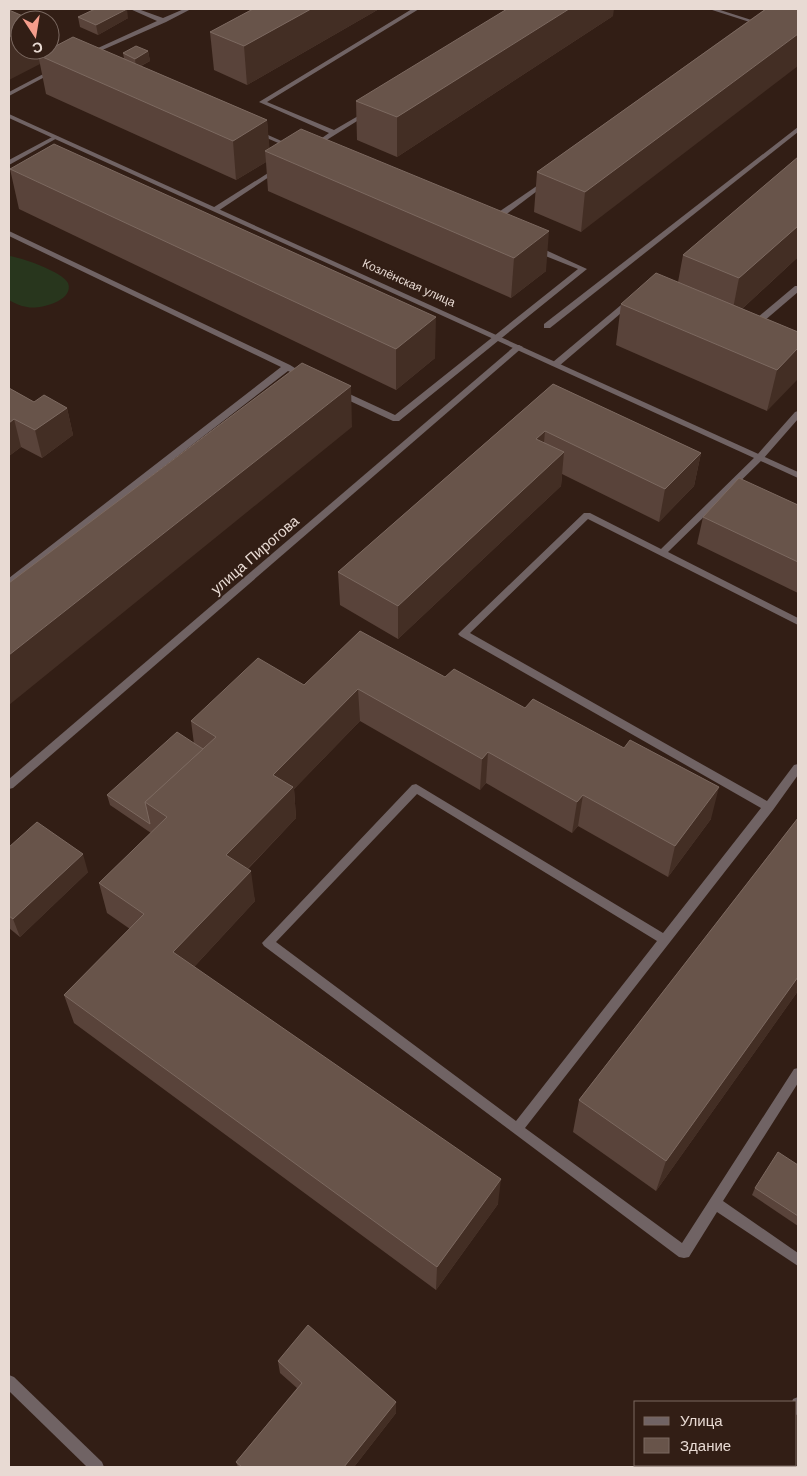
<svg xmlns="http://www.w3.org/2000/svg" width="807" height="1476" viewBox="0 0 807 1476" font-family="Helvetica,sans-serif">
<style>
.green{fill:#28361d}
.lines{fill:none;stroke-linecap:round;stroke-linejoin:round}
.service{fill:#706364;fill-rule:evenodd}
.pedestrian{fill:#706364;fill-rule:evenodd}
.minor{fill:#706364;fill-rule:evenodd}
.tertiary{fill:#706364;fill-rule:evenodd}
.wall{fill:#59433a}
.shaded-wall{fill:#432e24}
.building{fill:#68544a;stroke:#7c6960}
.labels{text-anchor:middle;stroke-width:4;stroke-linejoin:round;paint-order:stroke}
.far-street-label{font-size:12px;fill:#e8dad3;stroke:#321e15}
.street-label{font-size:15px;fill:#e8dad3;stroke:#321e15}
</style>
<rect width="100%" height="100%" fill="#321e15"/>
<path class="green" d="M 9,256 C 20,257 63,272 68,283 C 75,301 38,310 27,307 C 20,306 14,303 9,300 Z"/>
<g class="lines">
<g class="service">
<path d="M 130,9 L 138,9 L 163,18 L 184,9 L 191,9 L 166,22 L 91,55 L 87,55 L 87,53 L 157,21 Z"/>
<path d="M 412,9 L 419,9 L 267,102 L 334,130 L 365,112 L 370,113 L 317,146 L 312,145 L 329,133 L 259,102 Z"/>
<path d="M 709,9 L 717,9 L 764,24 L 759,25 Z"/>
<path d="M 50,42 L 69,50 L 70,51 L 67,53 L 50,46 Z"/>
<path d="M 51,70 L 56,71 L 9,96 L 9,92 Z"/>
<path d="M 255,131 L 259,131 L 295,147 L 290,148 L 255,133 Z"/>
<path d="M 54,136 L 59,137 L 9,165 L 9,160 Z"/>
<path d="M 276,168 L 281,169 L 218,211 L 211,209 Z"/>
<path d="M 544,181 L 549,182 L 496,222 L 490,222 L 490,218 Z"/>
<path d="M 9,231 L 290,365 L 308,376 L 304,378 L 288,371 L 9,586 L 9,578 L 281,367 L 9,236 Z"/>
<path d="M 533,247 L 539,247 L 587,269 L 399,421 L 393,421 L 337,395 L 337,391 L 343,391 L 395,415 L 578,269 L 533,251 Z"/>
<path d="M 795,286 L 798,286 L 798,292 L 757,327 L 751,327 L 751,323 Z"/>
<path d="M 627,300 L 633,300 L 634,302 L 559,366 L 553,366 L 553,362 Z"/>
<path d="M 798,411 L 798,419 L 763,459 L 668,552 L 798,618 L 798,625 L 588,519 L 470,633 L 767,801 L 794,765 L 798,764 L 798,775 L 773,810 L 525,1128 L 682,1243 L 794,1069 L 798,1068 L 798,1083 L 723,1201 L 798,1253 L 798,1266 L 717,1212 L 689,1257 L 684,1258 L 679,1257 L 264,946 L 262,943 L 412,785 L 416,784 L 663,933 L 761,808 L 460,636 L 458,634 L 584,513 L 590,513 L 661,549 L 757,455 L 795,412 ZM 417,794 L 657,941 L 516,1121 L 276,942 Z"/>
<path d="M 798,1397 L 798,1414 L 796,1415 L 796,1402 L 792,1402 L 793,1399 Z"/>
<path d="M 758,1465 L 772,1465 L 771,1467 L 757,1467 Z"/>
</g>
<g class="pedestrian">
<path d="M 798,127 L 798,132 L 550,328 L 544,328 L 544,324 Z"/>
<path d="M 516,345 L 519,345 L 523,347 L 13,788 L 9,789 L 9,779 Z"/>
</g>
<path class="minor" d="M 9,114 L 798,472 L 798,478 L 9,118 Z"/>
<path class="tertiary" d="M 9,1375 L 14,1377 L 102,1462 L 104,1467 L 87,1467 L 9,1391 Z"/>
</g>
<g class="wall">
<path d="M 253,9 L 379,9 L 247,85 L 214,70 L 210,32 Z"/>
<path d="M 763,9 L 798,9 L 581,232 L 534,212 L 537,172 L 765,9 Z"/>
<path d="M 613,16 L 397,157 L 357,140 L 356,101 Z"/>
<path d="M 78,17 L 128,18 L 98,35 L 80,27 Z"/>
<path d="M 20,50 L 43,50 L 43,52 L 124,58 L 123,53 L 148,51 L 150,61 L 141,66 L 267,120 L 269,148 L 546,271 L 511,298 L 268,191 L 266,162 L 236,180 L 46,94 L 40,64 Z"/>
<path d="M 798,157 L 798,257 L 742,309 L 798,332 L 767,411 L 616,345 L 621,304 L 678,282 L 683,255 Z"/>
<path d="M 10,169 L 435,358 L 396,390 L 19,209 Z"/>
<path d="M 553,384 L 701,453 L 694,486 L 659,522 L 562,474 L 561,486 L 398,639 L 340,605 L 338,572 Z"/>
<path d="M 9,388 L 34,402 L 67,408 L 73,435 L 42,458 L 21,447 L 9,456 Z"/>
<path d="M 798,505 L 798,593 L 697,544 L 703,517 Z"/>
<path d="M 445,677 L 711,819 L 668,877 L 578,826 L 572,833 L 486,783 L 480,790 L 360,721 L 294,789 L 296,818 L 248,869 L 255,901 L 194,967 L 498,1204 L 436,1290 L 74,1023 L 64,995 L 130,929 L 107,913 L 99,883 L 151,833 L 110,805 L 107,795 L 194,744 L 191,721 L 304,685 Z"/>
<path d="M 798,818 L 798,991 L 656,1191 L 573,1132 L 579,1100 Z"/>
<path d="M 9,847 L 88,872 L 20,937 L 9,928 Z"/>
<path d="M 798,1165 L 798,1226 L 752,1195 L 755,1188 Z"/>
<path d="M 278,1361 L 396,1413 L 354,1467 L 238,1467 L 236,1462 L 297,1388 L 280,1373 Z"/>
</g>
<g class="shaded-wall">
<path d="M 127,9 L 128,18 L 98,35 L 96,25 Z"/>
<path d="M 311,9 L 379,9 L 247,85 L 244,46 Z"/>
<path d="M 569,9 L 614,9 L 613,16 L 397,157 L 397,117 Z"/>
<path d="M 20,31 L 20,50 L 43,50 L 44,58 L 38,55 L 40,64 L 9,80 L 9,37 Z"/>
<path d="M 798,34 L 798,66 L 581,232 L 585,192 Z"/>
<path d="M 148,51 L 150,61 L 136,68 L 135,59 Z"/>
<path d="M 267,120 L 270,153 L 265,151 L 266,162 L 236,180 L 233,141 Z"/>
<path d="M 798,226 L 798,257 L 731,319 L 739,278 Z"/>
<path d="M 549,231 L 546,271 L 511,298 L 514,258 Z"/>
<path d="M 436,317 L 435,358 L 396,390 L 396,349 Z"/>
<path d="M 798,348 L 798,379 L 767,411 L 777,370 Z"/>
<path d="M 351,386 L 352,427 L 9,705 L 9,655 Z"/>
<path d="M 67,408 L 73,435 L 42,458 L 35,430 Z"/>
<path d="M 14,419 L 21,447 L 9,456 L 9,423 Z"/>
<path d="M 545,431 L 542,465 L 536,439 Z"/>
<path d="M 564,452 L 561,486 L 398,639 L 398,606 Z"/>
<path d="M 701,453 L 694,486 L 659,522 L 665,489 Z"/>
<path d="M 358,689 L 360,721 L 294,789 L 296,818 L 231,886 L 226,855 L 273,775 Z"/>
<path d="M 488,752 L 486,783 L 480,790 L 482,759 Z"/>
<path d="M 719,787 L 711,819 L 668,877 L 675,846 Z"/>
<path d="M 583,795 L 578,826 L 572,833 L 577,802 Z"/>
<path d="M 83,854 L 88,872 L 20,937 L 13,919 Z"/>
<path d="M 251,871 L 255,901 L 180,982 L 173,952 Z"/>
<path d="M 798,977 L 798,991 L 656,1191 L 666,1161 Z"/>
<path d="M 501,1179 L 498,1204 L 436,1290 L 437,1267 Z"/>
<path d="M 396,1402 L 396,1413 L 354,1467 L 344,1467 Z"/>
</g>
<g class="building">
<path d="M 95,9 L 127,9 L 96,25 L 78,17 Z"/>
<path d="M 253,9 L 311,9 L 244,46 L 210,32 Z"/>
<path d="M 507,9 L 569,9 L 397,117 L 356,101 Z"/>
<path d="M 766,9 L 798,9 L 798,34 L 585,192 L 537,172 Z"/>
<path d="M 9,10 L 32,20 L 20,20 L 20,31 L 9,37 Z"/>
<path d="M 73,37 L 267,120 L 233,141 L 38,55 L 48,50 L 50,50 L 50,49 Z"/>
<path d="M 136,46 L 148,51 L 135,59 L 123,53 Z"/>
<path d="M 301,129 L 549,231 L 514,258 L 265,151 Z"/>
<path d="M 54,144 L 436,317 L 396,349 L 10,169 Z"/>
<path d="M 798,157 L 798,226 L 739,278 L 683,255 Z"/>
<path d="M 656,273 L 798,332 L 798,348 L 777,370 L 621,304 Z"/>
<path d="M 302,363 L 351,386 L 9,655 L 9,583 Z"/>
<path d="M 553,384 L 701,453 L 665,489 L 545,431 L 536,439 L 564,452 L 398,606 L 338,572 Z"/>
<path d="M 9,388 L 34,402 L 44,395 L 67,408 L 35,430 L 14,419 L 9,423 Z"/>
<path d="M 739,478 L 798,505 L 798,562 L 703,517 Z"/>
<path d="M 360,631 L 445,677 L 454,669 L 525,708 L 533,699 L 624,748 L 630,740 L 719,787 L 675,846 L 583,795 L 577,802 L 488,752 L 482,759 L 358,689 L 273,775 L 293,787 L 226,855 L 251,871 L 173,952 L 501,1179 L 437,1267 L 64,995 L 144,914 L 99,883 L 167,817 L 145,802 L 216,737 L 191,721 L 258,658 L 304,685 Z"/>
<path d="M 177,732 L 203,749 L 145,802 L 150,824 L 107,795 Z"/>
<path d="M 798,818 L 798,977 L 666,1161 L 579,1100 Z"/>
<path d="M 37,822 L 83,854 L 13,919 L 9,916 L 9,847 Z"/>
<path d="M 778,1152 L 798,1165 L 798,1216 L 755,1188 Z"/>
<path d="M 308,1325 L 396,1402 L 344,1467 L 242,1467 L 236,1462 L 302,1383 L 278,1361 Z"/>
</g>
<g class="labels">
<g class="far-street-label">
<text transform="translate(409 283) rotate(24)" y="4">Козлёнская улица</text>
</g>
<g class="street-label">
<text transform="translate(255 555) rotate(-41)" y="5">улица Пирогова</text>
</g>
</g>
<rect width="807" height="1476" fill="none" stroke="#e8dad3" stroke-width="20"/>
<rect x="634" y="1401" width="162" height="65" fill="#321e15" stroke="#7b6961"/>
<rect x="644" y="1417" width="25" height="8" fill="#706364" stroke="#7b6961"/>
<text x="680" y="1426" font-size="15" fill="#e8dad3">Улица</text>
<rect x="644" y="1438" width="25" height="15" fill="#68544a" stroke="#7b6961"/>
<text x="680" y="1451" font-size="15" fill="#e8dad3">Здание</text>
<g transform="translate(35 35) rotate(168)"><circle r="24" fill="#321e15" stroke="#7b6961"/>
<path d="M0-4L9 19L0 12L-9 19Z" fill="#f49d8c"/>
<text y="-8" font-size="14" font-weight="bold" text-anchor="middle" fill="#e8dad3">С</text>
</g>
</svg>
